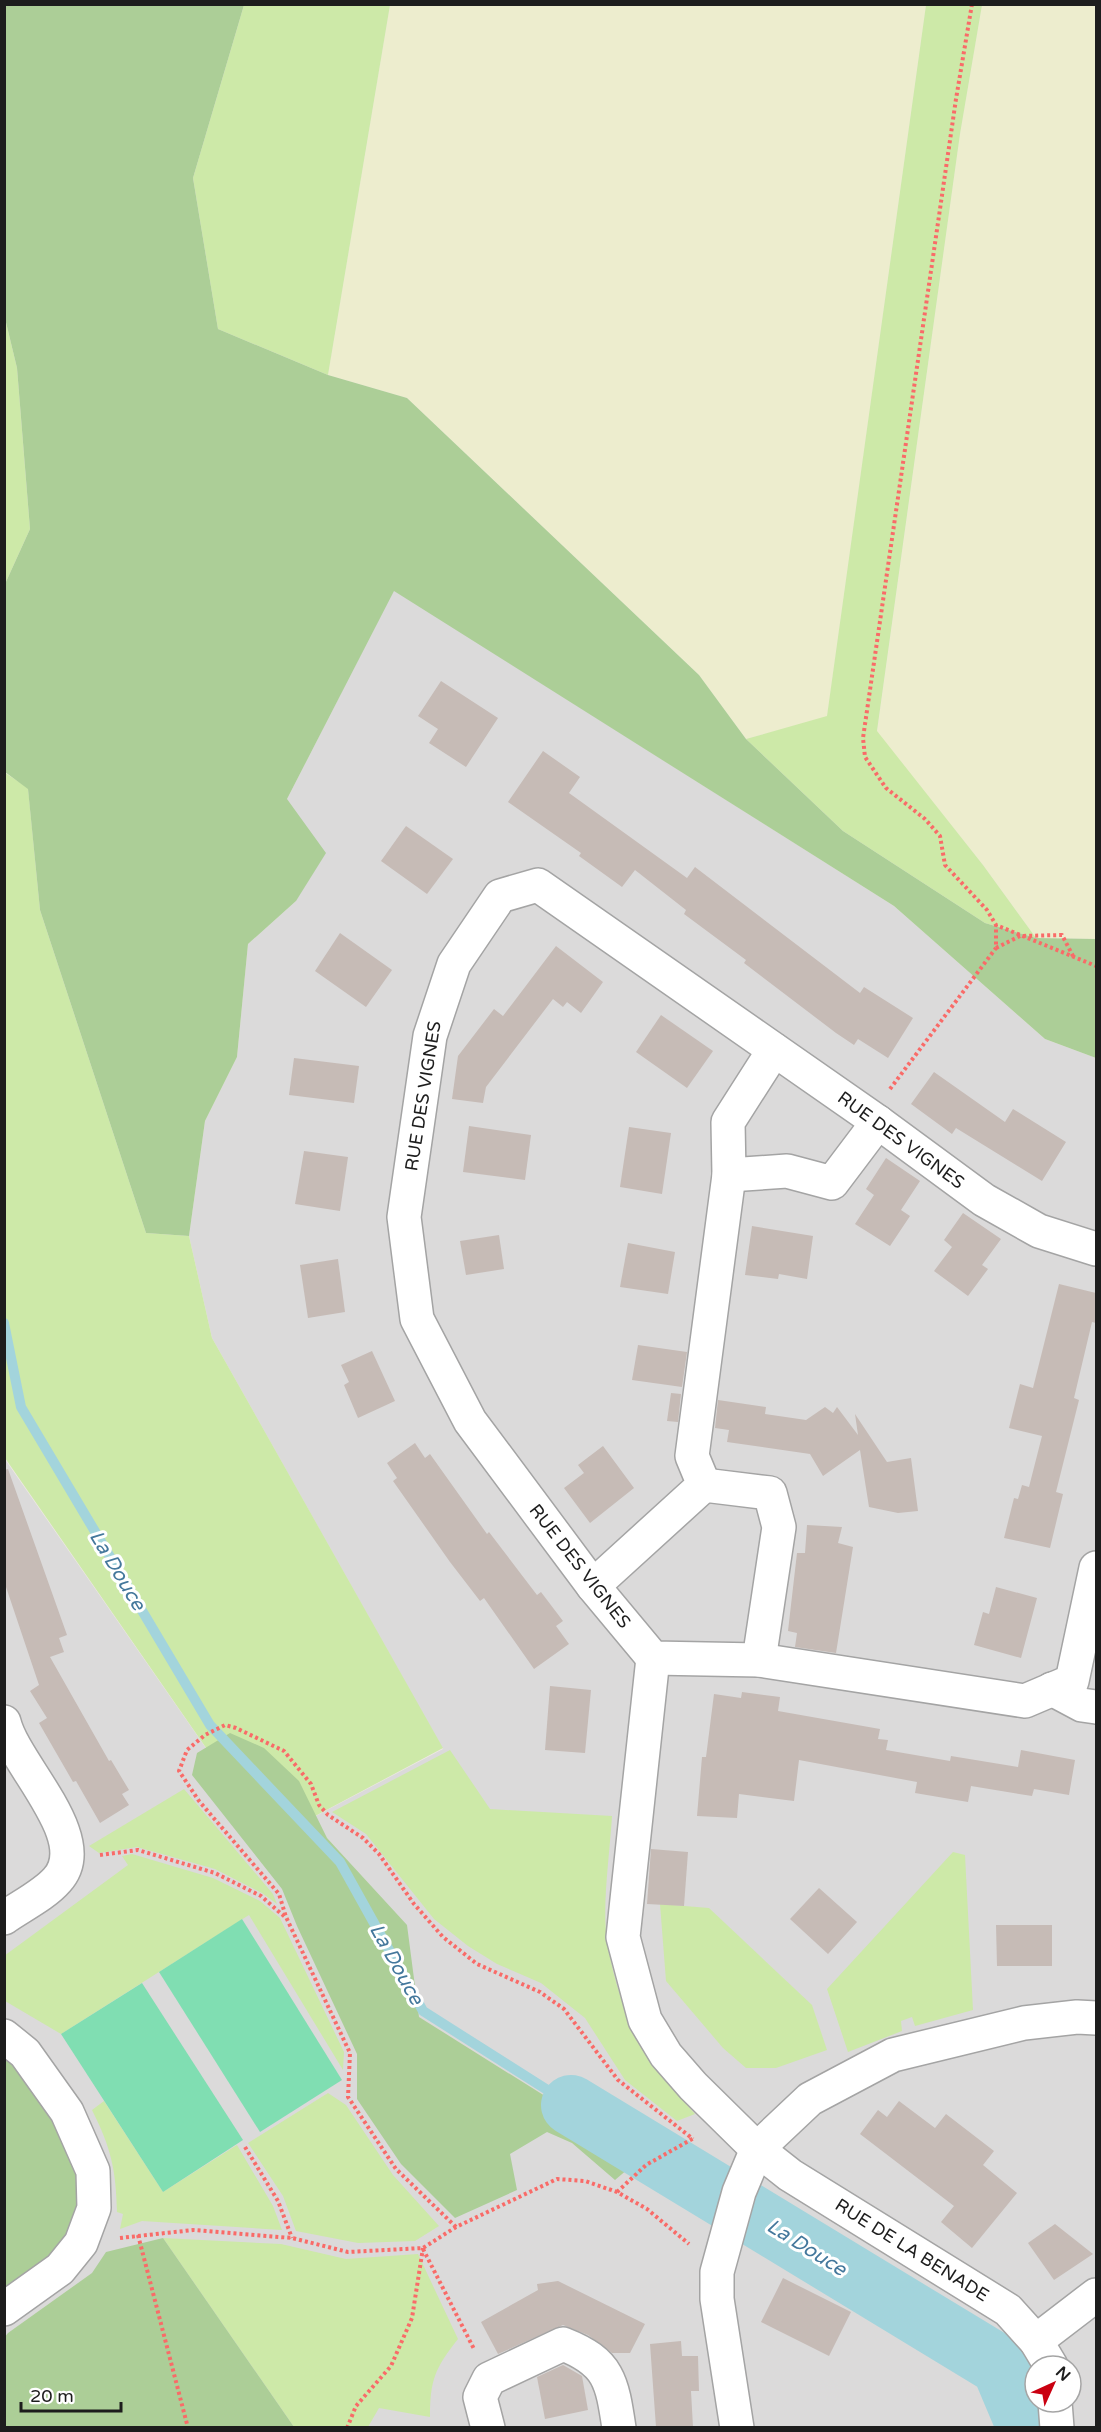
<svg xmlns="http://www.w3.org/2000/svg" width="1101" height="2432" viewBox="0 0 1101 2432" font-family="'Varela Round',sans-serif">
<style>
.residential{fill:#dbdada;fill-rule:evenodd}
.farmland{fill:#ededce}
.grass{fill:#cde9a8}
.forest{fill:#acce97}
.pitch{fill:#80deb2}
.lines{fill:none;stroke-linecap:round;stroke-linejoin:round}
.stream{stroke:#a3d4dc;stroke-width:10}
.river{stroke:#a3d4dc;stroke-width:60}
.building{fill:#c6bbb6}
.minor-casing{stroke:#a4a4a4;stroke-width:36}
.path{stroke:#f96b68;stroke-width:4;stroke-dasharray:3 3;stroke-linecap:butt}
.minor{stroke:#fff;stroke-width:33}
.labels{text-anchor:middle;stroke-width:6;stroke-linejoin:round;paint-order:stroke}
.street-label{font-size:18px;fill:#1d1d1d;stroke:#fff}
.water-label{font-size:20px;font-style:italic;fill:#44789c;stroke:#fff}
</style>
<rect width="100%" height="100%" fill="#eee9e3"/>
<path class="residential" d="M 394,590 L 894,906 L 1045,1039 L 1096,1058 L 1096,2427 L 5,2427 L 4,1458 L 270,1840 L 443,1749 L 212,1338 L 189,1236 L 205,1121 L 237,1057 L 248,944 L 296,901 L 287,799 ZM 1035,2366 L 1071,2366 L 1071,2402 L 1035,2402 Z"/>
<g class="farmland">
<path d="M 390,5 L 926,5 L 827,717 L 746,739 L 699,675 L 407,398 L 328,375 Z"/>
<path d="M 982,5 L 1096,5 L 1096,939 L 1036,938 L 983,865 L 877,732 L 960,134 Z"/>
</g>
<g class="grass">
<path d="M 244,5 L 390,5 L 328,375 L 218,329 L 193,178 Z"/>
<path d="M 926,5 L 982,5 L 960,134 L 877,731 L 983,865 L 1036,938 L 985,923 L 843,831 L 746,739 L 827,716 Z"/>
<path d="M 4,314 L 17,368 L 30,529 L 5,584 Z"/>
<path d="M 4,772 L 28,788 L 40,910 L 146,1233 L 189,1236 L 212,1338 L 443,1748 L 270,1840 L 5,1458 Z"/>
<path d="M 450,1750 L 490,1809 L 612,1816 C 610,1850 603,1899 606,1931 C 615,2008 645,2058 695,2114 L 677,2121 L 625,2080 L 585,2018 L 541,1983 L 497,1964 L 468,1946 L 434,1919 L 366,1834 L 332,1812 Z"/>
<path d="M 184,1789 L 273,1894 L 277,1904 L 262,1893 L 215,1869 L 137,1847 L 99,1853 L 89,1846 Z"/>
<path d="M 953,1852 L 965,1855 L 973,2010 L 915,2026 L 912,2017 L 901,2021 L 902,2031 L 848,2052 L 827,1989 Z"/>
<path d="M 132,1854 L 213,1878 L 260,1901 L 280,1918 L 344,2052 L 343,2070 L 249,1915 L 61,2034 L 5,2001 L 4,1956 L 128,1865 L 122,1856 Z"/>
<path d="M 660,1904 L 709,1908 L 812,2005 L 827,2050 L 776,2068 L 746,2068 L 723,2048 L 666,1981 Z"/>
<path d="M 328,2093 L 346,2105 L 393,2175 L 439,2226 L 415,2241 L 358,2243 L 296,2231 L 283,2196 L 248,2143 Z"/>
<path d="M 104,2101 L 163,2192 L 237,2145 L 273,2206 L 282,2230 L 142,2221 L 120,2229 L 123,2214 L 117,2212 C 116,2169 111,2148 92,2110 Z"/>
<path d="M 163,2238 L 281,2244 L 346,2259 L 418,2254 L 458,2339 C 435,2368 430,2380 430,2417 L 379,2408 L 368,2427 L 294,2427 Z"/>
</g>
<g class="forest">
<path d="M 5,4 L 244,5 L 193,178 L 218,329 L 328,375 L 407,398 L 699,675 L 746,739 L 843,831 L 985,923 L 1036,938 L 1096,939 L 1096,1058 L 1045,1039 L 894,906 L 394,591 L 287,799 L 326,853 L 296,901 L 248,944 L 237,1057 L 205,1121 L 189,1236 L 146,1233 L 40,910 L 28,789 L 5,772 L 5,584 L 30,529 L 17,368 L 4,314 Z"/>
<path d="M 230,1733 L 264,1748 L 299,1781 L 327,1838 L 407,1925 L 419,2017 L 642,2157 L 615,2180 L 572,2143 L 547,2132 L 510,2154 L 517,2190 L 455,2218 L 401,2164 L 357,2099 L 357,2054 L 297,1926 L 282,1889 L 192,1775 L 197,1753 Z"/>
<path d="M 4,2054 L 50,2107 L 81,2175 L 78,2218 L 47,2262 L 4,2292 Z"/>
<path d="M 163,2238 L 294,2427 L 5,2427 L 4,2338 L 8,2333 L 92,2273 L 106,2252 Z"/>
</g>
<g class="pitch">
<path d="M 242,1919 L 342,2080 L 260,2132 L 159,1972 Z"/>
<path d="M 142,1983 L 243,2140 L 163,2192 L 61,2034 Z"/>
</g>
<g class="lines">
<path class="stream" d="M 4,1323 L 21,1407 L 210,1725 L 340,1862 L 423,2011 L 571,2105"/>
<path class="river" d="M 571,2105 L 1001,2366 L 1025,2423 L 1025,2428"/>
</g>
<g class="building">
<path d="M 441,681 L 498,718 L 466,767 L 429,743 L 438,729 L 418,716 Z"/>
<path d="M 543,751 L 580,777 L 569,793 L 687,878 L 695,867 L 860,993 L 864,987 L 913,1018 L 888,1058 L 858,1039 L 854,1045 L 836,1033 L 744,963 L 746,960 L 684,914 L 686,910 L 635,870 L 622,887 L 579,856 L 581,853 L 508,802 Z"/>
<path d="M 406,826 L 453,859 L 427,894 L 381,861 Z"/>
<path d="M 340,933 L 392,970 L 366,1007 L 315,971 Z"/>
<path d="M 556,946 L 603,982 L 581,1013 L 567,1002 L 563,1007 L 553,999 L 486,1087 L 483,1103 L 452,1099 L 458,1056 L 494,1009 L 503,1016 Z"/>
<path d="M 661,1015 L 713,1051 L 687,1088 L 636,1052 Z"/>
<path d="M 294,1058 L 359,1066 L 354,1103 L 289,1095 Z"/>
<path d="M 934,1072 L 1005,1122 L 1013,1109 L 1066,1142 L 1042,1181 L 956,1128 L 952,1134 L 911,1104 Z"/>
<path d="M 469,1126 L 531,1135 L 525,1180 L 463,1172 Z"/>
<path d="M 629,1127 L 671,1133 L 662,1194 L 620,1187 Z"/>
<path d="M 304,1151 L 348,1157 L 340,1211 L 295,1204 Z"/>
<path d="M 886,1158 L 920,1181 L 901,1210 L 910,1216 L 890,1246 L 855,1224 L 874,1195 L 866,1189 Z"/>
<path d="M 963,1213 L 1001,1239 L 982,1265 L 988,1269 L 968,1296 L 934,1271 L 952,1247 L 944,1240 Z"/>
<path d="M 752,1226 L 813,1236 L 807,1279 L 779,1274 L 778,1279 L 745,1275 Z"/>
<path d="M 499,1235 L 504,1269 L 466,1275 L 460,1241 Z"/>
<path d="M 628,1243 L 675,1252 L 668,1294 L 620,1287 Z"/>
<path d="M 338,1259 L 345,1312 L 308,1318 L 300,1265 Z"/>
<path d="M 1059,1284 L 1096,1293 L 1096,1323 L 1092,1322 L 1074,1398 L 1079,1400 L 1056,1492 L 1063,1494 L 1050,1548 L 1004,1538 L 1014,1498 L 1018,1499 L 1022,1485 L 1029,1487 L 1042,1436 L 1009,1428 L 1020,1384 L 1033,1388 Z"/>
<path d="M 638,1345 L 687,1352 L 682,1387 L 632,1380 Z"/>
<path d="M 372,1351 L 395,1401 L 358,1418 L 344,1385 L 349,1382 L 341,1365 Z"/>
<path d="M 671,1393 L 681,1394 L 678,1422 L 667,1421 Z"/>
<path d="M 718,1400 L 766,1407 L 765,1414 L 806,1420 L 825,1407 L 833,1413 L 837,1407 L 858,1435 L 855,1414 L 887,1462 L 911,1458 L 918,1511 L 898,1513 L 869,1507 L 860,1450 L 823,1476 L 810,1454 L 727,1442 L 729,1430 L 715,1428 Z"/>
<path d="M 415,1443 L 425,1458 L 430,1454 L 487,1534 L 489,1532 L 537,1595 L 541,1592 L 563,1621 L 556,1626 L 569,1644 L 534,1669 L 484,1598 L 480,1601 L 450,1562 L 393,1481 L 397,1478 L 387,1463 Z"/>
<path d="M 603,1446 L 634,1488 L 590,1523 L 564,1488 L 584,1473 L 578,1465 Z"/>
<path d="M 8,1469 L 67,1635 L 59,1638 L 64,1652 L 50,1657 L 109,1761 L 111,1760 L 129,1790 L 122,1794 L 129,1805 L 100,1823 L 76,1781 L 73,1782 L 39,1723 L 47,1718 L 30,1691 L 39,1685 L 4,1581 L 4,1470 Z"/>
<path d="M 807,1525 L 842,1527 L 838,1543 L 853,1547 L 836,1653 L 795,1647 L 797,1633 L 788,1631 L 797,1553 L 805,1553 Z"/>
<path d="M 996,1587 L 1037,1598 L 1021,1658 L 974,1645 L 983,1612 L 989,1614 Z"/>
<path d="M 550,1686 L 591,1690 L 585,1753 L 545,1750 Z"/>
<path d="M 742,1692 L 780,1697 L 778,1711 L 880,1729 L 878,1739 L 888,1740 L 886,1750 L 950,1761 L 951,1756 L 1018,1767 L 1021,1750 L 1075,1760 L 1069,1795 L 1034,1789 L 1032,1796 L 971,1786 L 968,1802 L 915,1793 L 917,1782 L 799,1760 L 794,1801 L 739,1794 L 737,1818 L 697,1816 L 702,1757 L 706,1757 L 714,1694 L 741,1698 Z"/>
<path d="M 651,1849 L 688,1852 L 684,1906 L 647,1904 Z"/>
<path d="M 819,1888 L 857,1922 L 828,1954 L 790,1919 Z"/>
<path d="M 996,1925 L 1052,1925 L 1052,1966 L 997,1966 Z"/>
<path d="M 899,2101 L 935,2128 L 946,2114 L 994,2151 L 983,2165 L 1017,2193 L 972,2248 L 941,2222 L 954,2206 L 860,2134 L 878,2110 L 887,2117 Z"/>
<path d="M 1055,2224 L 1093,2254 L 1054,2280 L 1028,2243 Z"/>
<path d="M 783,2278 L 851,2312 L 829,2356 L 761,2322 Z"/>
<path d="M 558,2281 L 645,2324 L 630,2353 L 612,2353 L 588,2335 L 563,2325 L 498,2354 L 481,2322 L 538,2290 L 537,2284 Z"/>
<path d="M 681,2341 L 682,2356 L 698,2356 L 699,2391 L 691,2391 L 693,2427 L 656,2427 L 650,2344 Z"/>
<path d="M 563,2365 L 582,2376 L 588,2410 L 545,2419 L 537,2377 Z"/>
</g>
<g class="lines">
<defs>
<g id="minor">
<path d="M 729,1175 L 787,1171 L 832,1183 L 878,1122"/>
<path d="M 1096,1249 L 1039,1231 L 984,1200 L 878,1122 L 538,885 L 500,896 L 454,964 L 430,1036 L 404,1217 L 417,1319 L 470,1421 L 593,1586 L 653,1658 L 759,1660 L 1025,1701 L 1072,1681 L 1096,1568"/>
<path d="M 704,1485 L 770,1493 L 779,1527 L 759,1660"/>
<path d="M 593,1586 L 704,1485 L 692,1456 L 729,1175 L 728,1122 L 774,1050"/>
<path d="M 653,1658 L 623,1937 L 645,2020 L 666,2055 L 693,2086 L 757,2149 L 790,2175 L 1008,2310 L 1036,2341 L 1051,2366"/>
<path d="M 1052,1689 L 1082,1705 L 1096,1707"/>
<path d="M 4,1722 C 14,1765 95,1839 57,1880 C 44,1895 21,1906 4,1918"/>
<path d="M 4,2036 L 25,2053 L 67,2112 L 93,2171 L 94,2208 L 81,2243 L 60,2269 L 4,2309"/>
<path d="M 1036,2341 L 1096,2295"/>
<path d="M 1055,2402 L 1057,2428"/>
<path d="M 488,2428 L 480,2397 L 489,2379 L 563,2344 C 609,2362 612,2381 619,2428"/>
<path d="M 737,2428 L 717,2299 L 717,2272 L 739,2192 L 757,2149 L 810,2099 L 893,2055 L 1024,2023 L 1077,2017 L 1096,2018"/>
</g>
</defs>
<use href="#minor" class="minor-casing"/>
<g class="path">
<path d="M 972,4 L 956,99 L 863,738 L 865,757 L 886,788 L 925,819 L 940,836 L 945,865 L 987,910 L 996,925 L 1096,966"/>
<path d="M 996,948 L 1020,936 L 1062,935 L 1073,956"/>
<path d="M 890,1089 L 996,948 L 996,925"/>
<path d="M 100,1855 L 138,1850 L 215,1873 L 261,1896 L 285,1917"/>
<path d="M 245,2147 L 278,2201 L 292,2238"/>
<path d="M 617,2192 L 646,2165 L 694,2138"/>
<path d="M 456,2227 L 396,2169 L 348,2097 L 350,2053 L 286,1917 L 279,1894 L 199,1801 L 179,1771 L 187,1750 L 205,1735 L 225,1725 L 236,1728 L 284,1751 L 311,1784 L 319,1805 L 328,1815 L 363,1838 L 379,1854 L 414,1904 L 443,1937 L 477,1964 L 540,1992 L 564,2009 L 618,2080 L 693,2139"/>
<path d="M 138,2235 L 188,2428"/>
<path d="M 120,2238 L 193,2230 L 292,2238 L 348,2252 L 423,2248 L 456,2227 L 557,2179 L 585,2181 L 617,2192 L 647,2209 L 689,2244"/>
<path d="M 423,2249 L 474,2349"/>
<path d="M 347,2428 L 356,2406 L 391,2366 L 412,2318 L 423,2248"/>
</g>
<use href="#minor" class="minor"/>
</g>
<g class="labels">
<g class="street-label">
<text transform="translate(423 1096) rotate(-81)" y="6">RUE DES VIGNES</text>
<text transform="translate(901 1140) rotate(36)" y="6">RUE DES VIGNES</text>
<text transform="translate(580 1566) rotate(52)" y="6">RUE DES VIGNES</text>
<text transform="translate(912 2250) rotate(32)" y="6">RUE DE LA BENADE</text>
</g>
<g class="water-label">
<text transform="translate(118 1570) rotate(59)" y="7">La Douce</text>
<text transform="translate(397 1964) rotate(61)" y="7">La Douce</text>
<text transform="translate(807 2247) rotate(32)" y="7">La Douce</text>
</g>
</g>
<rect width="1101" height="2432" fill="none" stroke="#1d1d1d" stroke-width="12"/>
<g transform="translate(1053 2384) rotate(45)"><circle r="28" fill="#ffffff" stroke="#a5a5a5" stroke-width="1.5"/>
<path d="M0-4.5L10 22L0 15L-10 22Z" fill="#ca0011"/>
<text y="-9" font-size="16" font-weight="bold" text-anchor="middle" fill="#1d1d1d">N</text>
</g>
<path d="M21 2402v9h100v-9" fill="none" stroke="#1d1d1d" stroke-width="3"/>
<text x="30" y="2402" font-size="18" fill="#1d1d1d" stroke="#ffffff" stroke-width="4.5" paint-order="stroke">20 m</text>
</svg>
